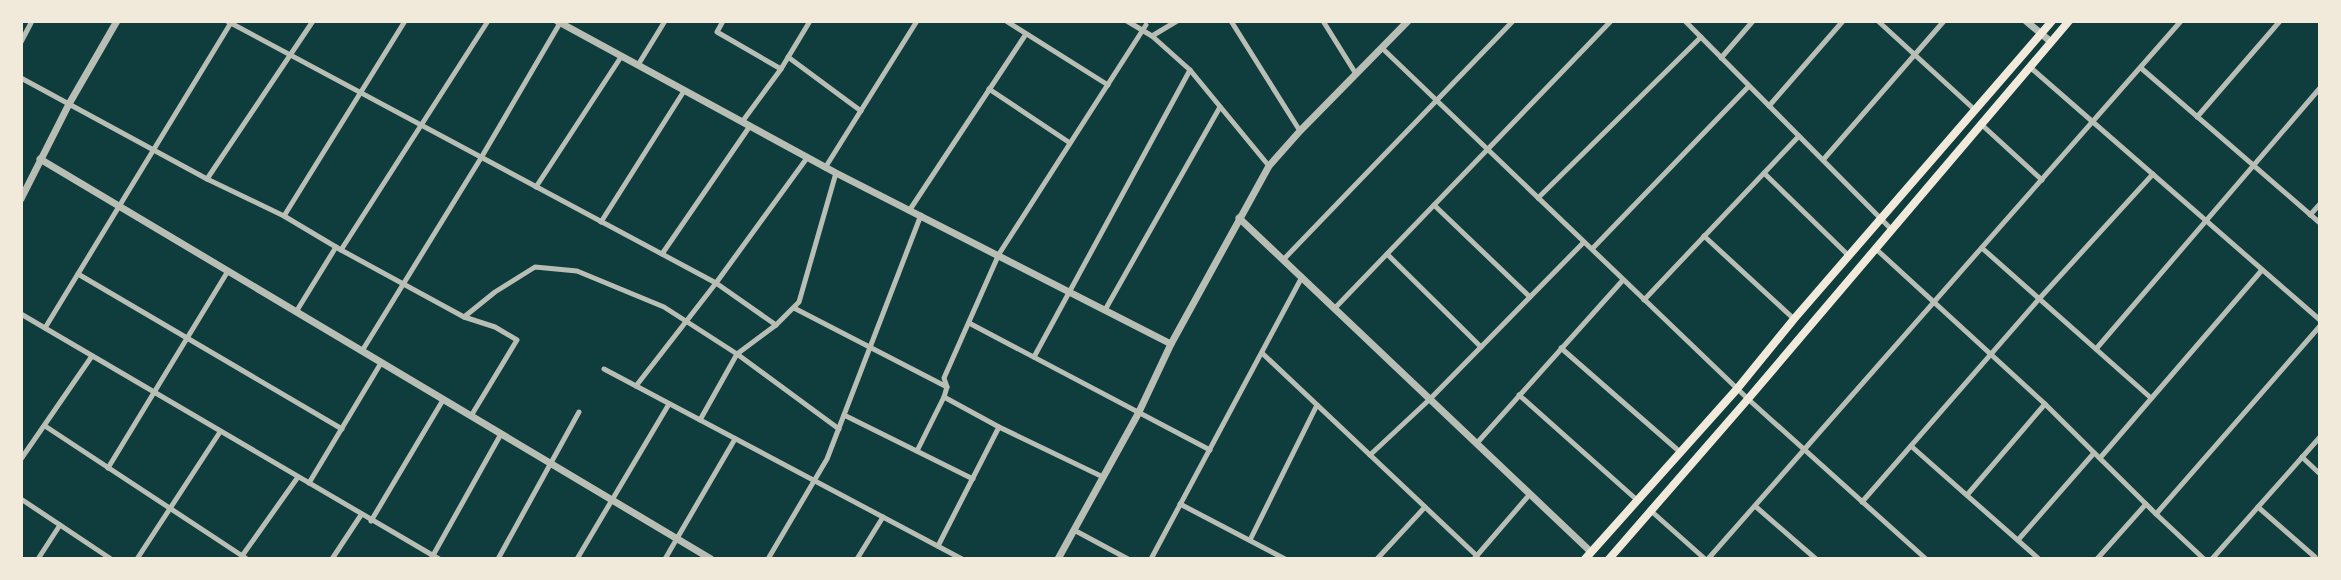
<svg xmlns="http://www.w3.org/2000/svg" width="2341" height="580" viewBox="0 0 2341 580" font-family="'IBM Plex Sans',sans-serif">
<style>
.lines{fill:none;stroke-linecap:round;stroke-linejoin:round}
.minor{stroke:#b8beb3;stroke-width:5}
.tertiary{stroke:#b8beb3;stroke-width:7}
.secondary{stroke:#f1e9da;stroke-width:8}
</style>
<rect width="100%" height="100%" fill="#0f3d3e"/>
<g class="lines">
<g class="minor">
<path d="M 227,21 L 716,283 L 776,325"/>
<path d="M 723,21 L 717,32 L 781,69"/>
<path d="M 1006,21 L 1108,85"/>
<path d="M 1127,21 L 1152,36 L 1190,70 L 1269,166"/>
<path d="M 1231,21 L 1300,131"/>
<path d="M 1323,21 L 1356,74"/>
<path d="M 1685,21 L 1892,230"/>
<path d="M 1878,21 L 1975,110"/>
<path d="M 1152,36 L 1177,21"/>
<path d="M 21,42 L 32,21"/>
<path d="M 1382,48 L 1748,399 L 1926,559"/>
<path d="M 788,57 L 861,111"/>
<path d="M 1721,58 L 1753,21"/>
<path d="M 638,65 L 665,21"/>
<path d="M 2031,68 L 2320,320"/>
<path d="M 2141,68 L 2320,223"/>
<path d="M 21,78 L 207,179 L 284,216 L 341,250 L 464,317 L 495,292 L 535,267 L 577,271 L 664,307 L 737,354 L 839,429"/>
<path d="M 989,89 L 1070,143"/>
<path d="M 1769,106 L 1843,21"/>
<path d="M 2197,117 L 2280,21"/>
<path d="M 742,122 L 781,69 L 810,21"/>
<path d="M 1982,125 L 2042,180"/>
<path d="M 1823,160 L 1944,21"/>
<path d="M 825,168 L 917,21"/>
<path d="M 1764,173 L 1849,256"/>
<path d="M 207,179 L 313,21"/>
<path d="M 536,187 L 621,57"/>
<path d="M 1538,198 L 1701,37"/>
<path d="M 1434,205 L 1530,297"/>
<path d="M 909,211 L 1026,34"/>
<path d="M 2310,215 L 2320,204"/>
<path d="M 284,216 L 405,21"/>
<path d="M 601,222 L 684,91"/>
<path d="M 1704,236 L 1794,319"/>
<path d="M 1982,248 L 2151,398"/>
<path d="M 1592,249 L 1749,86"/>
<path d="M 1876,249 L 2045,404 L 2156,514 L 2204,559"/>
<path d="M 341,250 L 488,21"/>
<path d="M 662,254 L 750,126"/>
<path d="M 1387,254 L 1481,347"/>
<path d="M 1283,260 L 1513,21"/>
<path d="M 78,274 L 342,429"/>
<path d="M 1644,300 L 1799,136"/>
<path d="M 794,308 L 947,387"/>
<path d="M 1335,308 L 1611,21"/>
<path d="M 1105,310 L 1220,107"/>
<path d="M 296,312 L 336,247"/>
<path d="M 21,314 L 439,559"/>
<path d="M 464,317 L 495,327 L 517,340 L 471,416"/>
<path d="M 969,323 L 1210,450"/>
<path d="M 45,328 L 232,21"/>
<path d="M 1561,348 L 1680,452"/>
<path d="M 2096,349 L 2320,88"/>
<path d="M 362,351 L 481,158 L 560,23"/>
<path d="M 1262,353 L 1477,556"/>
<path d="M 1034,357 L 1190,70"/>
<path d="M 604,369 L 962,559"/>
<path d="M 636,386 L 716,283 L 807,158"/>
<path d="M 1519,395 L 1637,500"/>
<path d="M 944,397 L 999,427 L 1103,477"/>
<path d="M 844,415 L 973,479"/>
<path d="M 700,420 L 737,354 L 776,325 L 799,302 L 836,173"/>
<path d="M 45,426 L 247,559"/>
<path d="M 1477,443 L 1623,280"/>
<path d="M 1911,446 L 2039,559"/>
<path d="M 917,451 L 944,397 L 947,387 L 944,378 L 999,254 L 1146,25"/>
<path d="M 1370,455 L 1430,399 L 1584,242"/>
<path d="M 2302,457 L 2320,474"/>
<path d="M 2100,458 L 2262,270"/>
<path d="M 21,459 L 92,356"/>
<path d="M 108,468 L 228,271"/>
<path d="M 309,483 L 381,363"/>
<path d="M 1967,495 L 2045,404"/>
<path d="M 21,499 L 111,559"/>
<path d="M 1862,502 L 2039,299 L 2153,174"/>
<path d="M 1180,504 L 1285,559"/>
<path d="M 1755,506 L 1816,559"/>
<path d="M 2258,507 L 2315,557"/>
<path d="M 1650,510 L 1705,559"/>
<path d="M 2156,514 L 2320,326"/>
<path d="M 371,521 L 443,400"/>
<path d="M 1074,530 L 1128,559"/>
<path d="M 1250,540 L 1317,405"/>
<path d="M 2018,540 L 2094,453"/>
<path d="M 938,546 L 999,427"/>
<path d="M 242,556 L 298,477"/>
<path d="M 38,559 L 60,525"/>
<path d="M 137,559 L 220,432"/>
<path d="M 332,559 L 361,515"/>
<path d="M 431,559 L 501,434"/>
<path d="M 498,559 L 579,412"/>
<path d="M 577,559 L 669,404"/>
<path d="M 665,559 L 735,439"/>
<path d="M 768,559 L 827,459 L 921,215"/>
<path d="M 857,559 L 883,517"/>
<path d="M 1151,559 L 1302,277"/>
<path d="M 1377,559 L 1425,507"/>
<path d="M 1474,559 L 1530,494"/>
<path d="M 1708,559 L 2181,21"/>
<path d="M 2097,559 L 2146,504"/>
<path d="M 2212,559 L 2320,437"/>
</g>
<g class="tertiary">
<path d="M 557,21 L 836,173 L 1171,344"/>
<path d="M 2026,21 L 2051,42"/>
<path d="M 40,159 L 711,559"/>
<path d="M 21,199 L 69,104 L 117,21"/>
<path d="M 1239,218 L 1591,552"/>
<path d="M 1058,559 L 1138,414 L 1171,344 L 1269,166 L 1300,131 L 1408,21"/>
</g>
<g class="secondary">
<path d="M 1585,559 L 1737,389 L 1794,319 L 2052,21"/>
<path d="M 1609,559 L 1748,399 L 2069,21"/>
</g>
</g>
<rect width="2341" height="580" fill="none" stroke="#f1e9da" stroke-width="46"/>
</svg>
